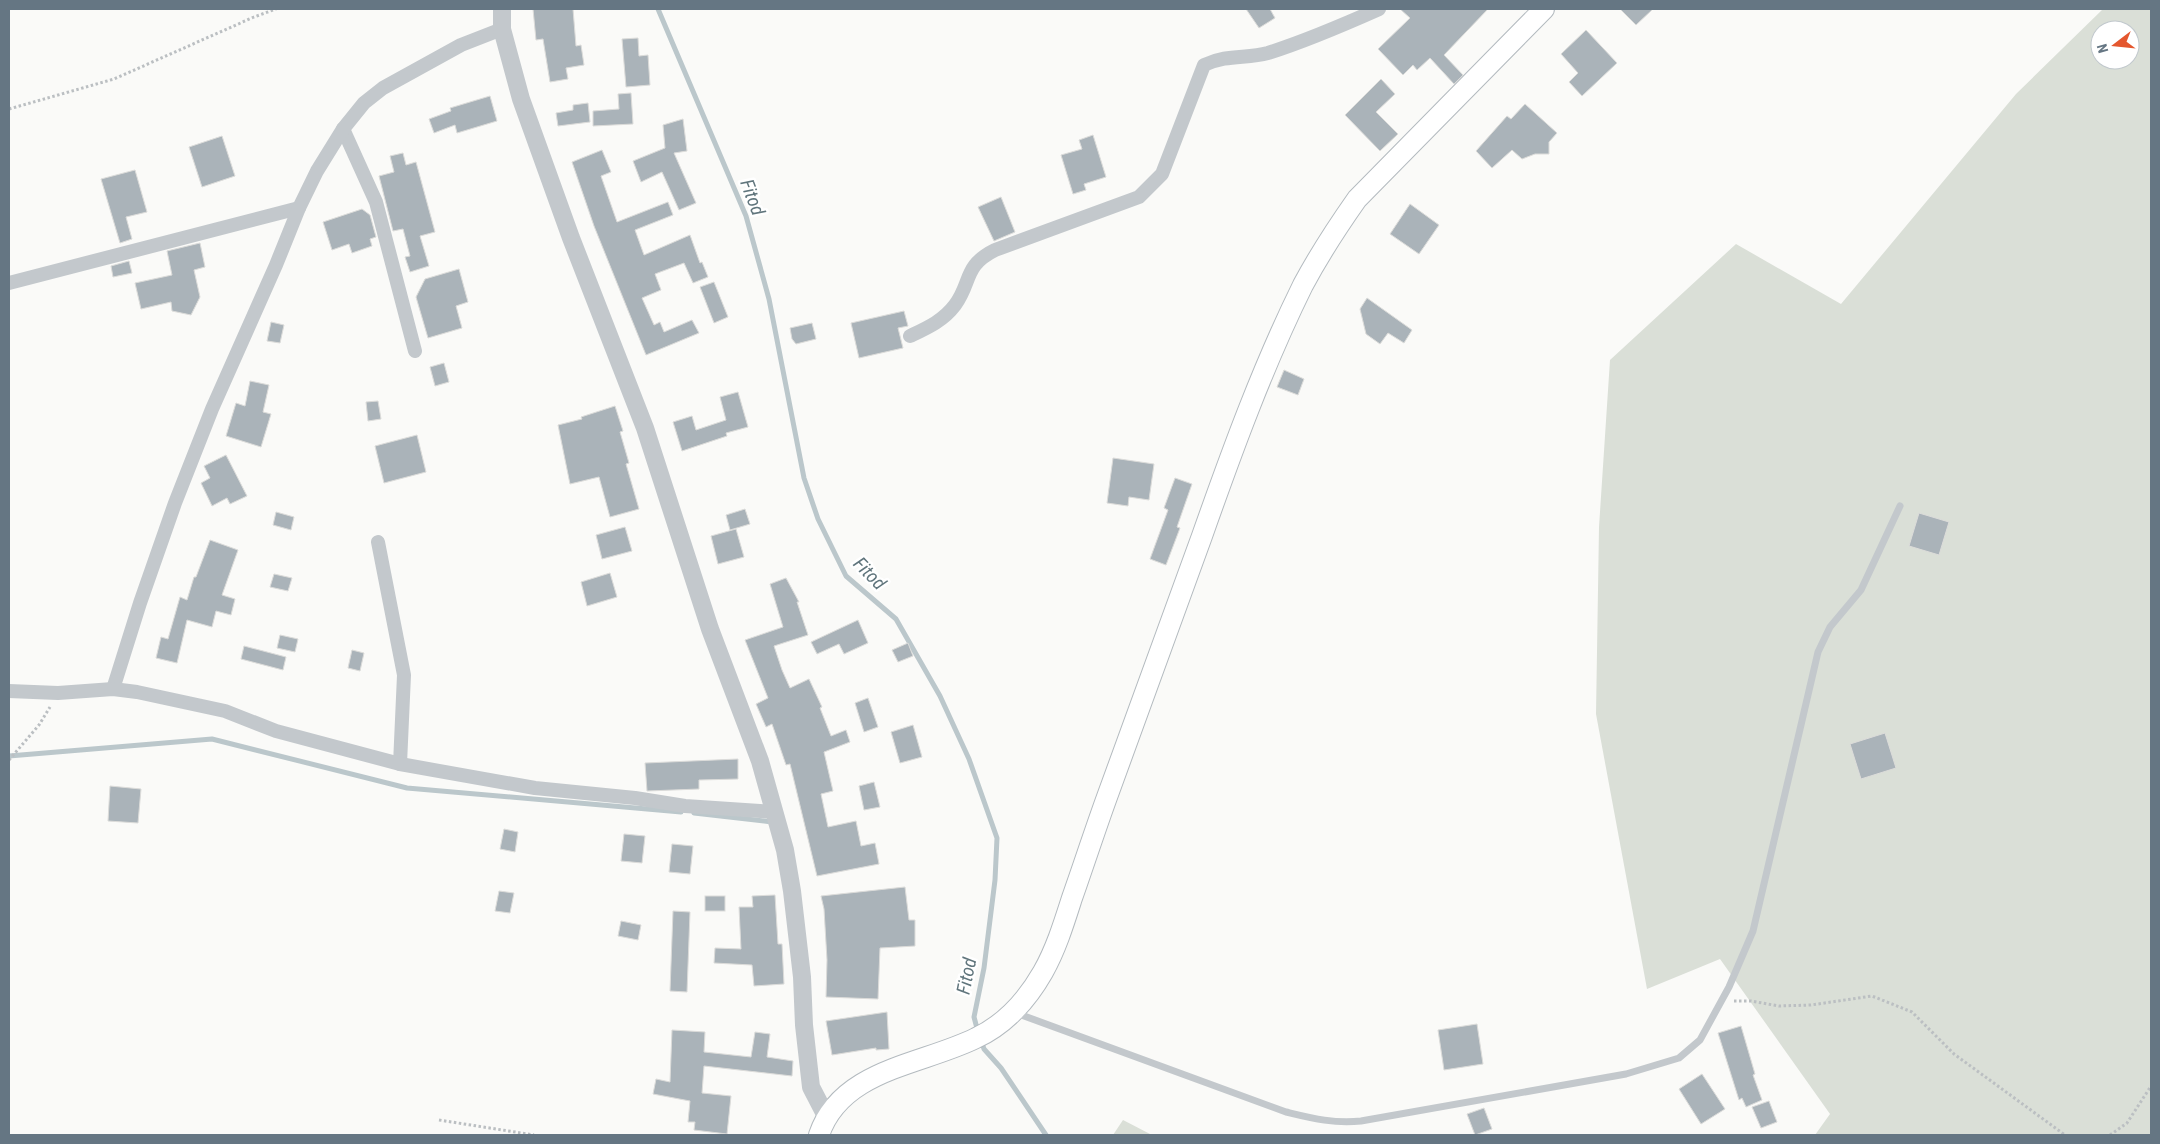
<svg xmlns="http://www.w3.org/2000/svg" width="2160" height="1144" viewBox="0 0 2160 1144" font-family="'Roboto Condensed',sans-serif">
<style>
.green{fill:#dadfd7;fill-rule:evenodd}
.lines{fill:none;stroke-linecap:round;stroke-linejoin:round}
.stream{stroke:#bbc7cb;stroke-width:5}
.building{fill:#aab3b9;stroke:#dcdcda}
.secondary-casing{stroke:#b3babf;stroke-width:22}
.path{stroke:#bbbfc2;stroke-width:3;stroke-dasharray:2.5 2.5;stroke-linecap:butt}
.service{stroke:#c3c8cc;stroke-width:7}
.minor{stroke:#c3c8cc;stroke-width:14}
.tertiary{stroke:#c3c8cc;stroke-width:18}
.secondary{stroke:#fff;stroke-width:20}
.labels{text-anchor:middle;stroke-width:5;stroke-linejoin:round;paint-order:stroke}
.water-label{font-size:19px;font-style:italic;fill:#60757c;stroke:#fff}
</style>
<rect width="100%" height="100%" fill="#fafaf8"/>
<g class="green">
<path d="M 2103,9 L 2151,9 L 2151,1135 L 1815,1135 L 1830,1114 L 1720,959 L 1647,989 L 1596,714 L 1599,527 L 1610,360 L 1736,244 L 1841,304 L 2016,94 ZM 2100,30 L 2130,30 L 2130,60 L 2100,60 Z"/>
<path d="M 1123,1120 L 1152,1135 L 1113,1135 Z"/>
</g>
<g class="lines">
<g class="stream">
<path d="M 658,9 L 746,216 L 769,299 L 804,478 L 818,519 L 846,576 L 896,619 L 940,696 L 969,759 L 997,838 L 995,880 L 984,968 L 974,1017 L 978,1032"/>
<path d="M 9,756 L 212,739 L 407,788 L 681,812"/>
<path d="M 694,813 L 772,822"/>
<path d="M 981,1040 L 984,1049 L 1001,1068 L 1046,1135"/>
</g>
</g>
<g class="building">
<path d="M 533,9 L 573,9 L 576,46 L 581,45 L 584,65 L 566,68 L 568,79 L 550,82 L 543,39 L 536,40 Z"/>
<path d="M 1246,9 L 1270,9 L 1275,18 L 1259,28 Z"/>
<path d="M 1400,9 L 1488,9 L 1444,55 L 1463,75 L 1454,84 L 1430,58 L 1417,70 L 1413,65 L 1403,75 L 1378,49 L 1410,18 Z"/>
<path d="M 1620,9 L 1653,9 L 1636,25 Z"/>
<path d="M 1586,30 L 1617,63 L 1582,96 L 1569,82 L 1578,73 L 1561,54 Z"/>
<path d="M 638,38 L 639,56 L 648,55 L 650,85 L 626,87 L 622,39 Z"/>
<path d="M 1381,79 L 1395,94 L 1376,112 L 1398,134 L 1380,151 L 1345,115 Z"/>
<path d="M 631,93 L 633,124 L 593,126 L 593,111 L 619,109 L 618,94 Z"/>
<path d="M 490,96 L 497,121 L 457,133 L 455,125 L 434,133 L 429,119 L 451,111 L 450,108 Z"/>
<path d="M 588,103 L 590,122 L 558,126 L 556,113 L 573,110 L 573,105 Z"/>
<path d="M 1525,104 L 1557,133 L 1549,142 L 1549,154 L 1535,154 L 1522,159 L 1512,150 L 1492,168 L 1476,151 L 1507,116 L 1511,119 Z"/>
<path d="M 683,119 L 687,151 L 674,153 L 696,203 L 679,210 L 662,172 L 641,182 L 633,161 L 665,148 L 663,125 Z"/>
<path d="M 1093,135 L 1106,177 L 1084,184 L 1086,190 L 1073,194 L 1061,155 L 1082,149 L 1079,140 Z"/>
<path d="M 222,136 L 235,176 L 202,187 L 189,147 Z"/>
<path d="M 602,150 L 611,172 L 601,176 L 617,222 L 668,202 L 673,215 L 635,230 L 644,255 L 690,235 L 700,263 L 702,262 L 708,277 L 693,283 L 684,263 L 655,274 L 661,290 L 642,298 L 654,325 L 660,322 L 664,332 L 692,320 L 699,333 L 646,355 L 594,226 L 572,162 Z"/>
<path d="M 403,153 L 406,165 L 416,162 L 435,232 L 420,236 L 429,266 L 410,272 L 405,257 L 410,256 L 403,229 L 393,231 L 379,176 L 394,172 L 390,156 Z"/>
<path d="M 135,170 L 147,212 L 126,217 L 132,239 L 120,243 L 101,179 Z"/>
<path d="M 1001,197 L 1015,232 L 994,241 L 978,207 Z"/>
<path d="M 1410,204 L 1439,225 L 1419,254 L 1390,234 Z"/>
<path d="M 362,209 L 370,215 L 376,237 L 370,239 L 372,246 L 352,253 L 349,244 L 332,250 L 323,222 Z"/>
<path d="M 200,243 L 205,267 L 194,270 L 200,297 L 191,315 L 172,311 L 171,302 L 141,309 L 135,283 L 172,275 L 167,251 Z"/>
<path d="M 129,261 L 132,273 L 113,277 L 111,266 Z"/>
<path d="M 459,269 L 468,302 L 456,306 L 462,328 L 428,338 L 416,297 L 425,279 Z"/>
<path d="M 714,282 L 728,317 L 714,323 L 700,287 Z"/>
<path d="M 1367,298 L 1412,330 L 1404,343 L 1388,333 L 1380,344 L 1366,334 L 1360,309 Z"/>
<path d="M 904,311 L 908,326 L 898,328 L 903,348 L 859,358 L 851,323 Z"/>
<path d="M 271,322 L 284,325 L 280,343 L 267,341 Z"/>
<path d="M 812,323 L 816,339 L 796,344 L 792,339 L 790,328 Z"/>
<path d="M 444,363 L 449,382 L 435,386 L 430,367 Z"/>
<path d="M 1284,370 L 1304,379 L 1298,395 L 1277,387 Z"/>
<path d="M 250,381 L 269,385 L 263,412 L 271,414 L 261,447 L 226,436 L 236,403 L 245,406 Z"/>
<path d="M 738,392 L 748,427 L 726,433 L 727,436 L 682,451 L 673,422 L 692,416 L 696,430 L 726,420 L 720,397 Z"/>
<path d="M 378,401 L 381,419 L 368,421 L 366,402 Z"/>
<path d="M 615,406 L 623,431 L 620,432 L 629,463 L 626,464 L 639,509 L 610,517 L 599,477 L 570,484 L 558,425 L 582,419 L 581,417 Z"/>
<path d="M 417,435 L 426,472 L 384,483 L 375,446 Z"/>
<path d="M 226,455 L 247,496 L 230,504 L 227,498 L 212,506 L 201,483 L 210,478 L 204,466 Z"/>
<path d="M 1113,458 L 1154,464 L 1149,500 L 1129,497 L 1128,506 L 1107,503 Z"/>
<path d="M 1175,478 L 1192,484 L 1177,527 L 1180,528 L 1166,565 L 1150,559 L 1168,510 L 1164,508 Z"/>
<path d="M 745,509 L 750,524 L 730,530 L 726,515 Z"/>
<path d="M 276,512 L 294,517 L 291,530 L 273,525 Z"/>
<path d="M 1919,513 L 1949,522 L 1939,555 L 1909,546 Z"/>
<path d="M 625,527 L 632,551 L 602,559 L 596,535 Z"/>
<path d="M 736,529 L 744,557 L 718,564 L 711,536 Z"/>
<path d="M 210,540 L 238,550 L 222,595 L 235,599 L 231,615 L 216,611 L 212,627 L 187,620 L 177,663 L 156,658 L 161,637 L 168,639 L 180,597 L 187,600 L 194,577 L 196,577 Z"/>
<path d="M 610,573 L 617,597 L 587,606 L 581,582 Z"/>
<path d="M 274,574 L 292,578 L 288,591 L 270,587 Z"/>
<path d="M 786,578 L 799,602 L 797,602 L 808,635 L 774,646 L 782,670 L 790,688 L 809,679 L 822,707 L 820,708 L 831,736 L 846,730 L 850,742 L 824,752 L 833,791 L 821,794 L 828,827 L 856,821 L 861,846 L 875,843 L 879,864 L 817,876 L 790,764 L 786,765 L 772,724 L 766,727 L 756,704 L 768,698 L 745,640 L 783,627 L 770,584 Z"/>
<path d="M 858,620 L 868,643 L 844,654 L 839,644 L 817,654 L 811,642 Z"/>
<path d="M 280,635 L 298,639 L 295,652 L 277,648 Z"/>
<path d="M 908,643 L 913,656 L 898,662 L 892,650 Z"/>
<path d="M 244,646 L 286,657 L 283,670 L 241,659 Z"/>
<path d="M 352,650 L 364,653 L 360,671 L 348,668 Z"/>
<path d="M 868,698 L 878,727 L 864,732 L 855,703 Z"/>
<path d="M 913,725 L 922,757 L 900,763 L 891,732 Z"/>
<path d="M 1885,733 L 1896,768 L 1861,779 L 1850,744 Z"/>
<path d="M 738,759 L 738,779 L 699,780 L 699,789 L 647,791 L 645,763 Z"/>
<path d="M 874,782 L 880,807 L 864,810 L 859,786 Z"/>
<path d="M 110,786 L 141,789 L 138,823 L 108,821 Z"/>
<path d="M 504,829 L 518,832 L 515,852 L 500,849 Z"/>
<path d="M 624,834 L 645,836 L 642,863 L 621,861 Z"/>
<path d="M 672,844 L 693,846 L 690,874 L 669,872 Z"/>
<path d="M 905,887 L 909,920 L 915,920 L 915,946 L 880,948 L 878,999 L 826,997 L 827,960 L 824,909 L 821,896 Z"/>
<path d="M 499,891 L 514,893 L 510,913 L 495,911 Z"/>
<path d="M 775,895 L 778,944 L 782,944 L 784,984 L 754,986 L 752,965 L 714,963 L 715,948 L 741,949 L 739,907 L 753,907 L 752,896 Z"/>
<rect x="705" y="896" width="20" height="15"/>
<path d="M 673,911 L 690,912 L 687,992 L 670,991 Z"/>
<path d="M 621,921 L 641,925 L 638,940 L 618,936 Z"/>
<path d="M 887,1012 L 889,1049 L 876,1050 L 876,1048 L 832,1055 L 826,1021 Z"/>
<path d="M 1477,1024 L 1483,1064 L 1444,1070 L 1438,1030 Z"/>
<path d="M 1741,1026 L 1755,1074 L 1753,1075 L 1762,1100 L 1746,1107 L 1742,1098 L 1739,1100 L 1718,1033 Z"/>
<path d="M 672,1030 L 705,1032 L 704,1052 L 751,1057 L 755,1032 L 770,1034 L 767,1057 L 793,1061 L 792,1076 L 704,1066 L 702,1093 L 731,1096 L 727,1134 L 694,1130 L 695,1122 L 688,1122 L 690,1101 L 653,1094 L 656,1079 L 670,1082 Z"/>
<path d="M 1702,1074 L 1725,1109 L 1701,1124 L 1679,1089 Z"/>
<path d="M 1769,1101 L 1777,1122 L 1761,1128 L 1752,1107 Z"/>
<path d="M 1484,1108 L 1492,1129 L 1475,1135 L 1467,1114 Z"/>
</g>
<g class="lines">
<defs>
<path id="secondary" d="M 819,1135 C 841,1069 922,1065 976,1038 C 1006,1024 1027,1000 1043,972 C 1056,949 1064,923 1072,898 C 1084,864 1095,830 1107,797 C 1138,710 1170,623 1202,536 C 1232,451 1263,366 1303,285 C 1319,255 1338,226 1357,199 L 1544,9"/>
</defs>
<use href="#secondary" class="secondary-casing"/>
<g class="path">
<path d="M 9,109 L 114,79 L 254,17 L 276,9"/>
<path d="M 9,760 L 39,725 L 50,707"/>
<path d="M 1734,1001 L 1751,1001 L 1779,1006 L 1811,1005 L 1872,996 L 1912,1012 L 1954,1054 L 2065,1135"/>
<path d="M 439,1120 L 534,1135"/>
<path d="M 2110,1135 L 2127,1123 L 2151,1086"/>
</g>
<path class="service" d="M 1016,1013 L 1286,1112 C 1311,1118 1334,1124 1361,1121 L 1626,1074 L 1679,1058 L 1700,1040 L 1729,987 L 1753,931 L 1818,652 L 1830,627 L 1861,590 L 1900,506"/>
<g class="minor">
<path d="M 343,129 L 376,202 L 415,351"/>
<path d="M 9,283 L 299,208"/>
<path d="M 910,336 C 927,328 943,321 955,305 C 972,282 963,266 995,250 L 1139,197 L 1162,174 L 1204,65 C 1228,54 1246,59 1268,53 C 1306,41 1343,25 1379,9"/>
<path d="M 378,542 L 404,675 L 400,764"/>
<path d="M 113,689 L 140,603 L 175,503 L 212,409 L 276,265 L 299,208 L 317,171 L 343,129 L 364,103 L 383,88 L 461,45 L 502,29"/>
<path d="M 9,691 L 58,693 L 113,689 L 137,692 L 225,711 L 276,731 L 400,764 L 535,788 L 635,798 L 685,806 L 775,812"/>
</g>
<path class="tertiary" d="M 502,9 L 502,29 L 521,99 L 571,238 L 645,428 L 710,629 L 760,761 L 785,850 L 792,891 L 802,977 L 804,1025 L 811,1087 L 826,1116"/>
<use href="#secondary" class="secondary"/>
</g>
<g class="labels">
<g class="water-label">
<text transform="translate(753 197) rotate(69)" y="7">Fitod</text>
<text transform="translate(870 573) rotate(46)" y="7">Fitod</text>
<text transform="translate(966 976) rotate(-79)" y="7">Fitod</text>
</g>
</g>
<rect width="2160" height="1144" fill="none" stroke="#657683" stroke-width="20"/>
<g transform="translate(2115 45) rotate(254)"><circle r="24" fill="#ffffff" stroke="#c1c8cd"/>
<path d="M0-4L9 19L0 12L-9 19Z" fill="#e4572e"/>
<text y="-8" font-size="14" font-weight="bold" text-anchor="middle" fill="#657683">N</text>
</g>
</svg>
